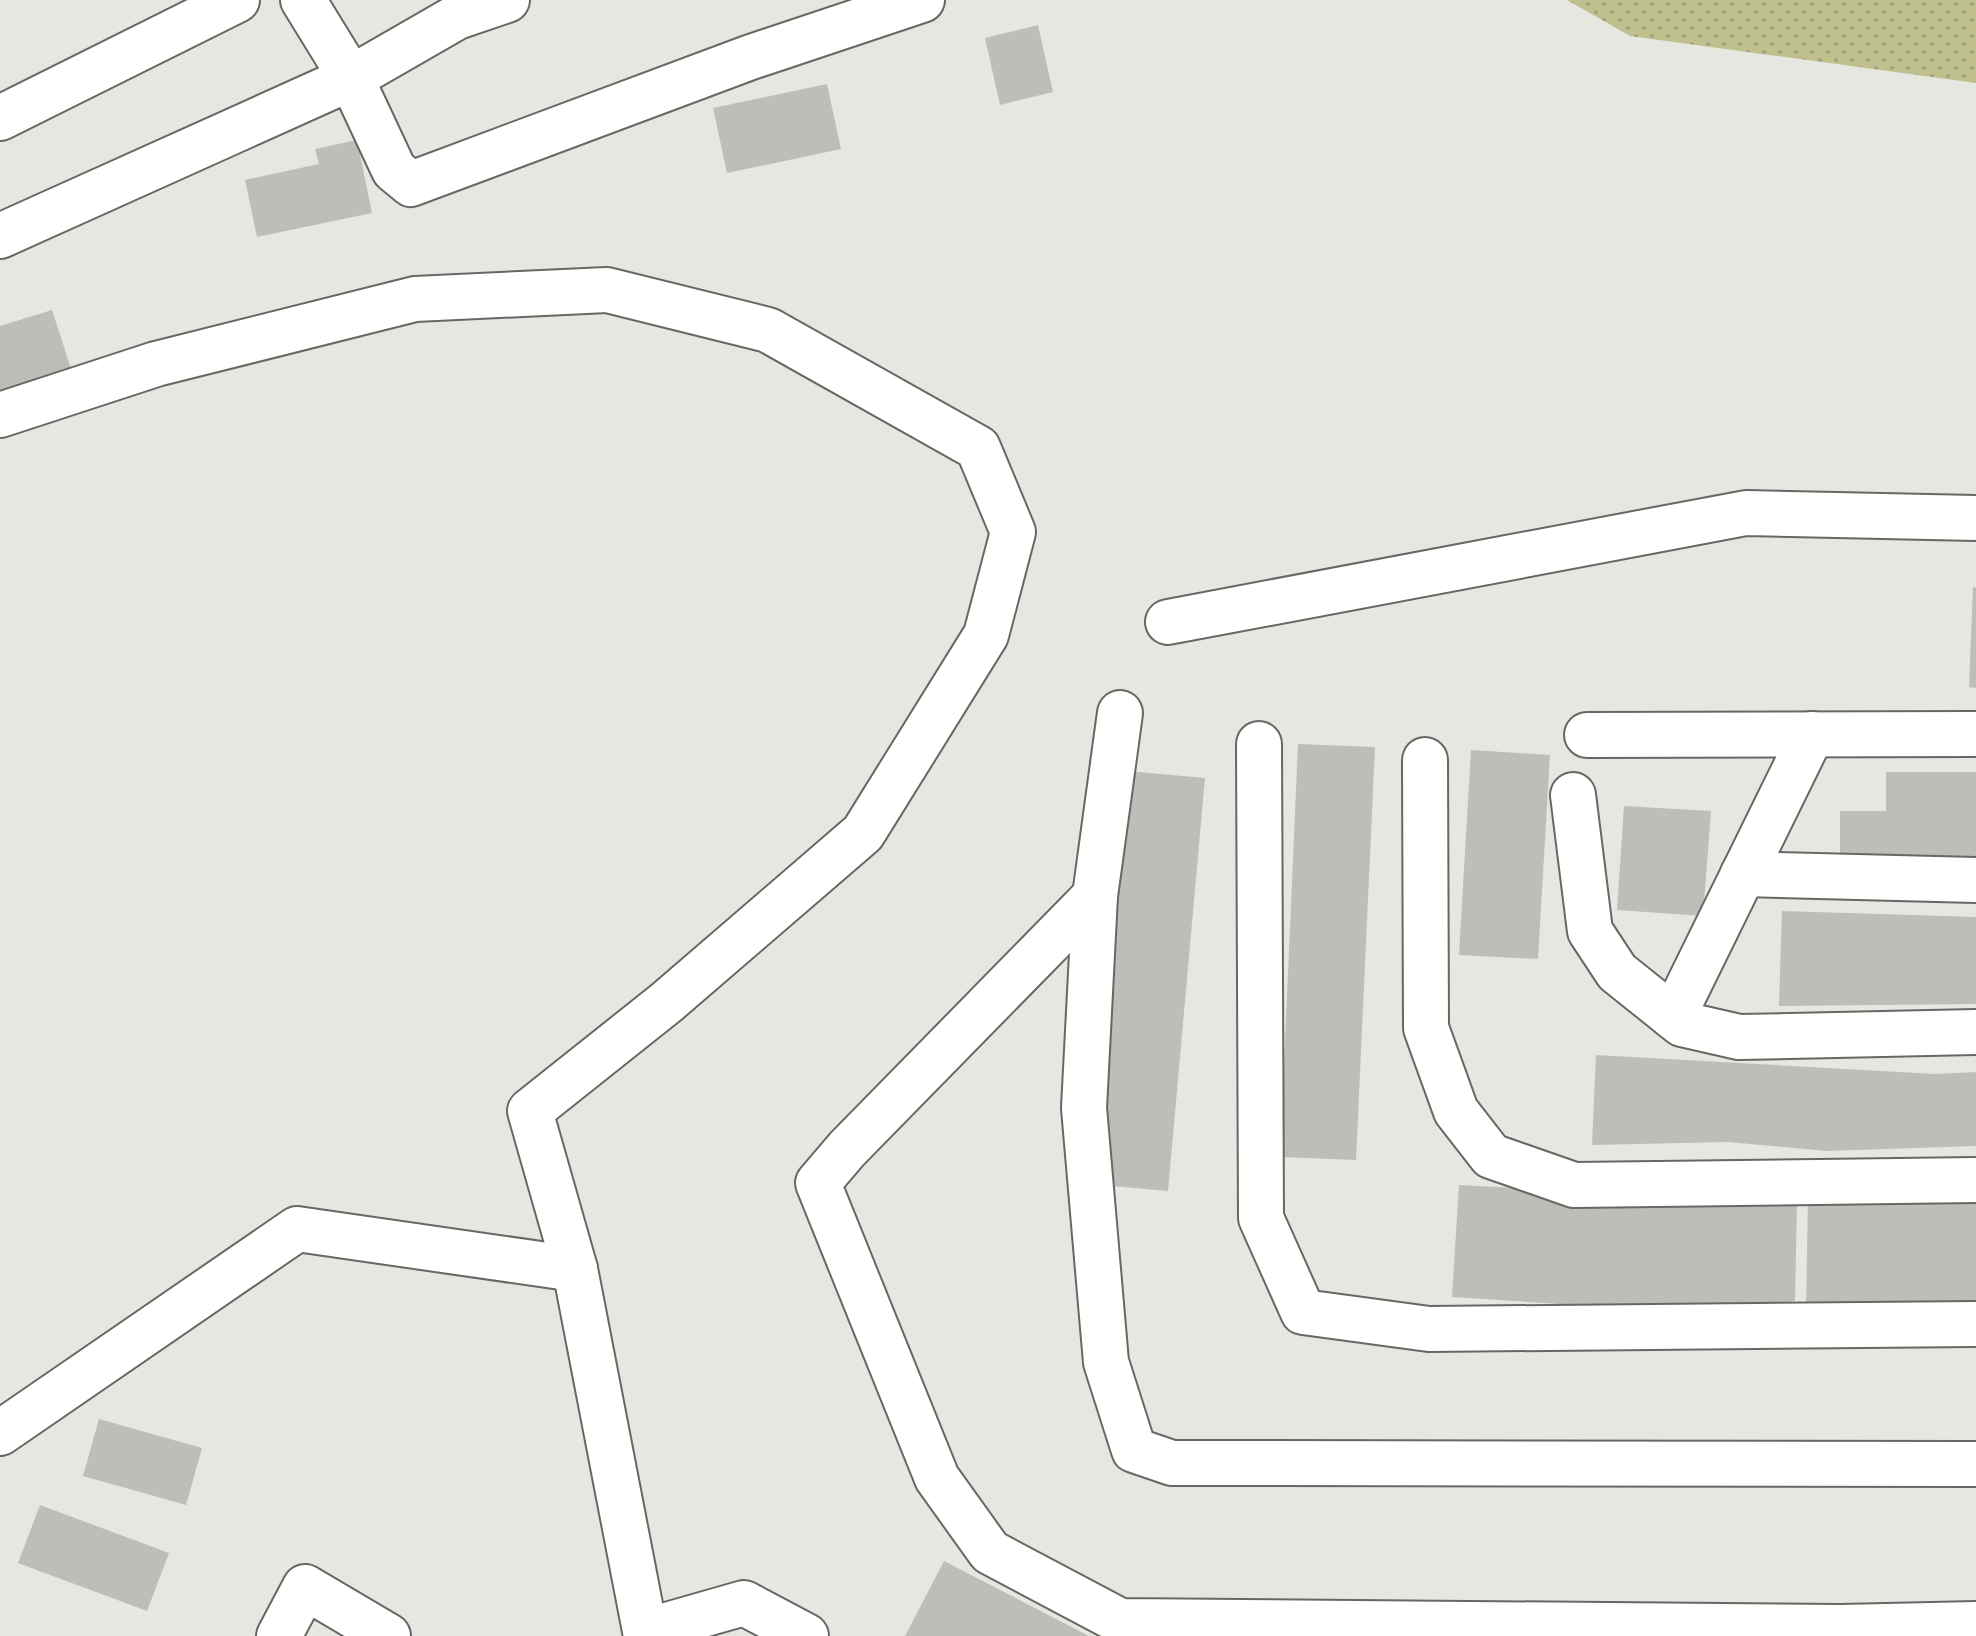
<svg xmlns="http://www.w3.org/2000/svg" width="1976" height="1636" viewBox="0 0 1976 1636" font-family="Figtree,sans-serif">
<style>
.grass{fill:url(#grass-dots)}
.building{fill:#bdbeb8}
.lines{fill:none;stroke-linecap:round;stroke-linejoin:round}
.minor-casing{stroke:#676863;stroke-width:48}
.minor{stroke:#fff;stroke-width:44}
</style>
<defs>
<pattern id="grass-dots" width="8" height="8" patternUnits="userSpaceOnUse" patternTransform="scale(2)"><rect width="8" height="8" fill="#bfc08e"/><path d="M2 2h.1M6 6h.1" fill="none" stroke="#9c9d75" stroke-width="1.8" stroke-linecap="round"/></pattern>
</defs>
<rect width="100%" height="100%" fill="#e7e7e2"/>
<path class="grass" d="M 1567,0 L 1976,0 L 1976,83 L 1630,36 Z"/>
<g class="building">
<path d="M 1038,25 L 1053,92 L 1000,105 L 985,38 Z"/>
<path d="M 827,84 L 841,149 L 727,173 L 713,108 Z"/>
<path d="M 357,140 L 372,213 L 257,237 L 245,180 L 319,164 L 315,149 Z"/>
<path d="M 52,310 L 74,378 L 0,401 L 0,326 Z"/>
<path d="M 1973,587 L 1976,588 L 1976,688 L 1969,687 Z"/>
<path d="M 1298,744 L 1375,747 L 1356,1160 L 1280,1157 Z"/>
<path d="M 1471,750 L 1550,755 L 1538,959 L 1459,955 Z"/>
<path d="M 1127,771 L 1205,778 L 1168,1191 L 1090,1184 Z"/>
<path d="M 1886,772 L 1976,772 L 1976,856 L 1840,857 L 1840,811 L 1886,811 Z"/>
<path d="M 1624,806 L 1711,811 L 1703,916 L 1617,910 Z"/>
<path d="M 1782,911 L 1976,917 L 1976,1004 L 1779,1006 Z"/>
<path d="M 1596,1055 L 1935,1074 L 1976,1072 L 1976,1146 L 1826,1151 L 1728,1142 L 1592,1145 Z"/>
<path d="M 1459,1185 L 1797,1203 L 1795,1301 L 1700,1313 L 1452,1297 Z"/>
<path d="M 1808,1194 L 1976,1197 L 1976,1315 L 1806,1312 Z"/>
<path d="M 99,1419 L 202,1448 L 186,1505 L 83,1476 Z"/>
<path d="M 40,1505 L 169,1553 L 147,1611 L 18,1563 Z"/>
<path d="M 944,1561 L 1089,1636 L 905,1636 Z"/>
</g>
<g class="lines">
<defs>
<g id="minor">
<path d="M 303,0 L 351,78 L 394,170 L 411,184 L 751,57 L 922,0"/>
<path d="M 0,118 L 237,0"/>
<path d="M 0,236 L 351,78 L 457,17 L 507,0"/>
<path d="M 0,415 L 156,364 L 415,299 L 607,290 L 768,330 L 978,448 L 1013,532 L 986,635 L 863,833 L 667,1002 L 530,1111 L 575,1269 L 646,1636"/>
<path d="M 1168,622 L 1746,513 L 1976,518"/>
<path d="M 1120,713 L 1095,896 L 1084,1108 L 1106,1362 L 1134,1450 L 1172,1463 L 1976,1464"/>
<path d="M 1587,735 L 1976,734"/>
<path d="M 1259,744 L 1261,1218 L 1303,1312 L 1429,1329 L 1976,1324"/>
<path d="M 1425,760 L 1426,1028 L 1456,1111 L 1491,1156 L 1574,1185 L 1976,1180"/>
<path d="M 1573,795 L 1590,931 L 1617,972 L 1682,1024 L 1739,1037 L 1976,1032"/>
<path d="M 1743,874 L 1976,880"/>
<path d="M 1095,896 L 847,1149 L 818,1183 L 937,1478 L 990,1552 L 1120,1621 L 1841,1627 L 1976,1624"/>
<path d="M 1673,1017 L 1812,734"/>
<path d="M 0,1433 L 297,1229 L 575,1269"/>
<path d="M 646,1631 L 744,1603 L 806,1636"/>
<path d="M 279,1636 L 305,1587 L 388,1636"/>
</g>
</defs>
<use href="#minor" class="minor-casing"/>
<use href="#minor" class="minor"/>
</g>
</svg>
